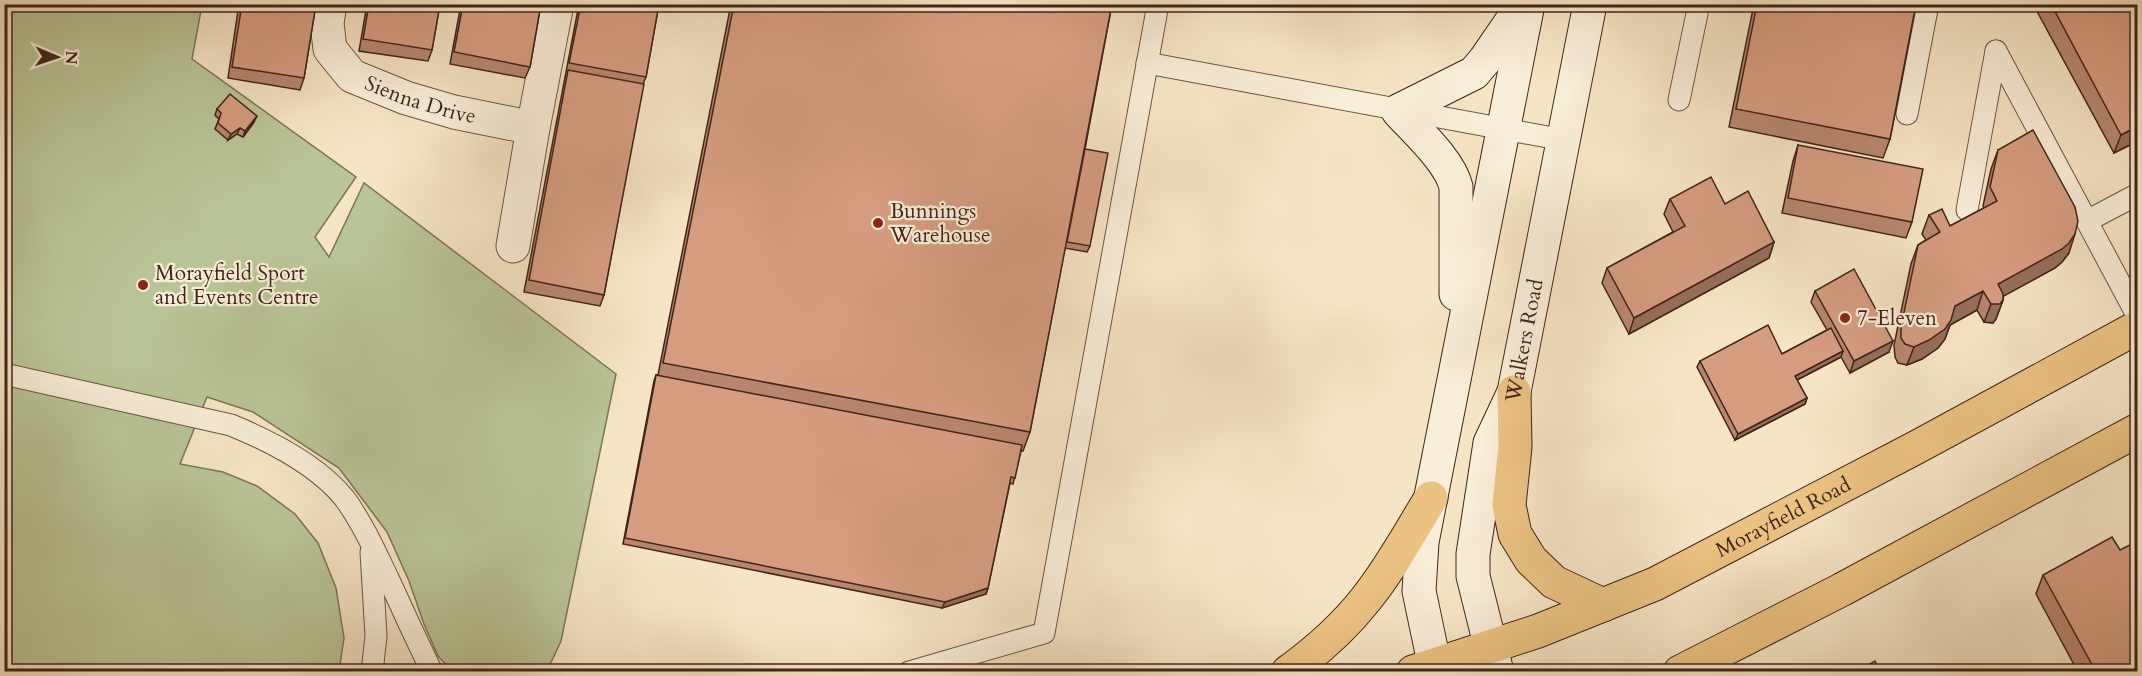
<svg xmlns="http://www.w3.org/2000/svg" width="2142" height="676" viewBox="0 0 2142 676" font-family="Cardo,serif">
<style>
.green{fill:#bac597;stroke:#7e7458;stroke-width:1.5}
.lines{fill:none;stroke-linecap:round;stroke-linejoin:round}
.lane-casing{stroke:#6e5444;stroke-width:23}
.street-casing{stroke:#6e5444;stroke-width:35}
.secondary-casing{stroke:#412419;stroke-width:35}
.primary-casing{stroke:#412419;stroke-width:35}
.lane{stroke:#f9eed9;stroke-width:21}
.street{stroke:#f9eed9;stroke-width:33}
.secondary{stroke:#f9eed9;stroke-width:33}
.primary{stroke:#ebc282;stroke-width:33}
.wall{fill:#b8866e;stroke:#412419;stroke-width:1.5}
.shaded-wall{fill:#966d5a;stroke:#412419;stroke-width:1.5}
.building{fill:#d69c80;stroke:#412419;stroke-width:1.5}
.poi-dot{fill:#8f2418;stroke:#f9eed9;stroke-width:2}
.labels{text-anchor:middle;stroke-width:4.5;stroke-linejoin:round;paint-order:stroke}
.street-label{font-size:21px;fill:#412419;stroke:#f9eed9}
.poi-label{font-size:21px;fill:#412419;stroke:#f9eed9;text-anchor:start}
</style>
<rect width="100%" height="100%" fill="#f6e5c5"/>
<filter id="stains"><feTurbulence type="fractalNoise" baseFrequency=".00333" numOctaves="4"/><feColorMatrix values="0 0 0 0 .2 0 0 0 0 .09 0 0 0 0 .02 0 0 0 .5 -.17"/></filter>
<radialGradient id="worn" r=".72"><stop offset=".6" stop-color="#630" stop-opacity="0"/><stop offset="1" stop-color="#630" stop-opacity=".3"/></radialGradient>
<path class="green" d="M 4,5 L 202,5 L 192,59 L 356,177 L 315,237 L 329,257 L 364,183 L 616,374 L 561,641 L 547,671 L 452,671 L 438,656 L 424,624 L 409,581 L 387,532 L 339,468 L 253,412 L 207,397 L 180,464 L 223,472 L 257,486 L 295,514 L 318,543 L 336,588 L 344,638 L 339,671 L 5,671 Z"/>
<g class="lines">
<defs>
<g id="lane">
<path d="M 1996,51 L 2138,317"/>
<path d="M 1147,63 L 1564,140"/>
<path d="M 1679,100 L 1699,4"/>
<path d="M 1907,114 L 1928,4"/>
<path d="M 1967,210 L 1996,51"/>
<path d="M 2087,221 L 2138,194"/>
<path d="M 4,374 L 231,425 C 270,441 318,465 345,499 C 363,524 376,553 389,580 C 403,611 417,641 432,672"/>
<path d="M 371,552 L 376,636 L 372,672"/>
<path d="M 909,672 L 1044,633 L 1158,4"/>
</g>
<g id="street">
<path id="s1" d="M 330,4 L 327,23 L 330,49 L 352,76 L 406,98 L 454,112 L 533,128"/>
<path d="M 513,246 L 533,128 L 557,4"/>
</g>
<g id="secondary">
<path d="M 1456,294 L 1456,187 C 1450,161 1416,131 1398,111 L 1474,73 L 1485,60 L 1522,6"/>
<path d="M 1436,672 L 1419,591 L 1422,542 L 1528,4"/>
<path id="s2" d="M 1497,672 L 1473,576 L 1473,554 L 1490,443 L 1514,392 L 1590,4"/>
</g>
<g id="primary">
<path d="M 1514,392 L 1515,447 L 1509,505 L 1515,534 L 1531,560 L 1554,582 L 1603,605"/>
<path d="M 1288,672 C 1317,651 1344,627 1366,599 C 1391,568 1410,532 1431,498"/>
<path id="s3" d="M 1413,672 L 1538,631 L 1655,584 L 1917,447 L 2138,327"/>
<path d="M 1680,672 L 1841,590 L 2138,430"/>
</g>
</defs>
<use href="#lane" class="lane-casing"/>
<use href="#street" class="street-casing"/>
<use href="#secondary" class="secondary-casing"/>
<use href="#primary" class="primary-casing"/>
<use href="#lane" class="lane"/>
<use href="#street" class="street"/>
<use href="#secondary" class="secondary"/>
<use href="#primary" class="primary"/>
</g>
<g class="wall">
<path d="M 239,4 L 316,4 L 304,78 L 300,90 L 228,78 Z"/>
<path d="M 367,4 L 440,4 L 432,50 L 428,61 L 359,51 Z"/>
<path d="M 461,4 L 541,4 L 530,67 L 525,78 L 450,64 Z"/>
<path d="M 579,4 L 659,4 L 646,77 L 643,84 L 604,295 L 600,306 L 524,292 Z"/>
<path d="M 731,4 L 1112,4 L 1085,149 L 1090,246 L 1087,252 L 1065,248 L 1030,432 L 1023,451 L 1021,451 L 1013,484 L 1010,483 L 988,588 L 986,594 L 942,608 L 623,544 L 654,381 L 656,375 L 658,375 Z"/>
<path d="M 1754,4 L 1916,4 L 1890,139 L 1883,158 L 1729,127 Z"/>
<path d="M 2033,4 L 2138,4 L 2138,141 L 2114,153 Z"/>
<path d="M 217,109 L 254,122 L 243,137 L 237,134 L 228,140 L 215,129 L 219,119 L 215,115 Z"/>
<path d="M 1798,145 L 1912,222 L 1906,238 L 1782,213 L 1793,161 Z"/>
<path d="M 1998,150 L 2069,253 L 2062,262 L 2055,268 L 2003,296 L 2003,300 L 1996,319 L 1993,323 L 1984,322 L 1977,310 L 1950,325 L 1945,339 L 1938,348 L 1922,359 L 1907,365 L 1898,363 L 1895,357 L 1894,345 L 1911,264 L 1918,245 L 1926,240 L 1922,234 L 1929,215 L 1950,226 L 1984,208 L 1983,206 L 1991,169 Z"/>
<path d="M 1670,199 L 1725,204 L 1774,242 L 1769,258 L 1629,334 L 1602,283 L 1607,268 L 1673,232 L 1664,214 Z"/>
<path d="M 1815,291 L 1889,352 L 1850,373 L 1841,357 L 1797,380 L 1807,398 L 1805,404 L 1735,440 L 1697,367 L 1700,361 L 1782,354 L 1827,330 L 1811,302 Z"/>
<path d="M 2120,550 L 2138,672 L 2078,672 L 2036,594 L 2043,575 Z"/>
</g>
<g class="shaded-wall">
<path d="M 257,116 L 254,122 L 243,137 L 245,131 Z"/>
<path d="M 2138,126 L 2138,141 L 2114,153 L 2121,135 Z"/>
<path d="M 240,128 L 237,134 L 228,140 L 231,134 Z"/>
<path d="M 2075,234 L 2069,253 L 2062,262 L 2055,268 L 1991,303 L 1998,284 Z"/>
<path d="M 1774,242 L 1769,258 L 1629,334 L 1634,318 Z"/>
<path d="M 1983,291 L 1977,310 L 1950,325 L 1945,339 L 1938,348 L 1922,359 L 1907,365 L 1914,347 L 1955,306 Z"/>
<path d="M 2003,300 L 1996,319 L 1993,323 L 1984,322 L 1991,304 Z"/>
<path d="M 1893,341 L 1889,352 L 1850,373 L 1854,361 Z"/>
<path d="M 1843,351 L 1841,357 L 1793,382 L 1795,376 Z"/>
<path d="M 1807,398 L 1805,404 L 1735,440 L 1738,434 Z"/>
<path d="M 988,588 L 986,594 L 942,608 L 945,602 Z"/>
</g>
<g class="building">
<path d="M 242,4 L 316,4 L 304,78 L 232,67 Z"/>
<path d="M 369,4 L 440,4 L 432,50 L 363,39 Z"/>
<path d="M 463,4 L 541,4 L 530,67 L 454,52 Z"/>
<path d="M 581,4 L 659,4 L 646,77 L 569,63 Z"/>
<path d="M 734,4 L 1112,4 L 1030,432 L 663,363 Z"/>
<path d="M 1757,4 L 1916,4 L 1890,139 L 1736,109 Z"/>
<path d="M 2051,4 L 2138,4 L 2138,126 L 2121,135 Z"/>
<path d="M 568,70 L 644,84 L 604,295 L 529,280 Z"/>
<path d="M 230,94 L 257,116 L 245,131 L 240,128 L 231,134 L 218,123 L 221,113 L 217,109 Z"/>
<path d="M 2033,130 L 2075,207 L 2078,221 L 2075,234 L 2069,243 L 2062,249 L 1998,284 L 2003,294 L 2003,300 L 2000,304 L 1991,304 L 1983,291 L 1955,306 L 1951,320 L 1945,329 L 1929,340 L 1914,347 L 1905,344 L 1901,338 L 1901,327 L 1918,245 L 1940,232 L 1929,215 L 1942,209 L 1950,226 L 1997,201 L 1990,187 L 1998,150 Z"/>
<path d="M 1798,145 L 1923,169 L 1912,222 L 1788,198 Z"/>
<path d="M 1085,149 L 1108,153 L 1090,246 L 1067,242 Z"/>
<path d="M 1711,177 L 1725,204 L 1748,191 L 1774,242 L 1634,318 L 1607,268 L 1685,226 L 1670,199 Z"/>
<path d="M 1854,269 L 1893,341 L 1854,361 L 1815,291 Z"/>
<path d="M 1768,325 L 1782,354 L 1831,328 L 1843,351 L 1795,376 L 1807,398 L 1738,434 L 1700,361 Z"/>
<path d="M 656,375 L 1022,445 L 1015,478 L 1011,477 L 988,588 L 945,602 L 625,538 Z"/>
<path d="M 2112,537 L 2120,550 L 2138,541 L 2138,672 L 2096,672 L 2043,575 Z"/>
<path d="M 1875,661 L 1880,672 L 1856,672 Z"/>
</g>
<g class="poi-dot">
<circle cx="878" cy="223" r="6"/>
<circle cx="143" cy="285" r="6"/>
<circle cx="1845" cy="318" r="6"/>
</g>
<g class="labels">
<g class="street-label">
<text dy="7" stroke="none"><textPath href="#s1" startOffset="153">Sienna Drive</textPath></text>
<text dy="7" stroke="none"><textPath href="#s2" startOffset="342">Walkers Road</textPath></text>
<text dy="7" stroke="none"><textPath href="#s3" startOffset="402">Morayfield Road</textPath></text>
</g>
<g class="poi-label">
<text x="890" y="218">Bunnings<tspan x="890" dy="24">Warehouse</tspan></text>
<text x="155" y="280">Morayfield Sport<tspan x="155" dy="24">and Events Centre</tspan></text>
<text x="1857" y="325">7-Eleven</text>
</g>
</g>
<rect width="2142" height="676" fill="none" stroke="#f6e5c5" stroke-width="24"/>
<rect x="6" y="6" width="2130" height="664" fill="none" stroke="#412419" stroke-width="3"/>
<rect x="12" y="12" width="2118" height="652" fill="none" stroke="#412419" stroke-width="1.5"/>
<g transform="translate(57 57) rotate(92)" stroke="#f9eed9" stroke-width="4.5" paint-order="stroke">
<path d="M0-4.5L10 22L0 15L-10 22Z" fill="#412419"/>
<text y="-9" font-size="16" font-weight="bold" text-anchor="middle" fill="#412419">N</text>
</g>
<rect width="100%" height="100%" filter="url(#stains)"/>
<rect width="100%" height="100%" fill="url(#worn)"/>
</svg>
